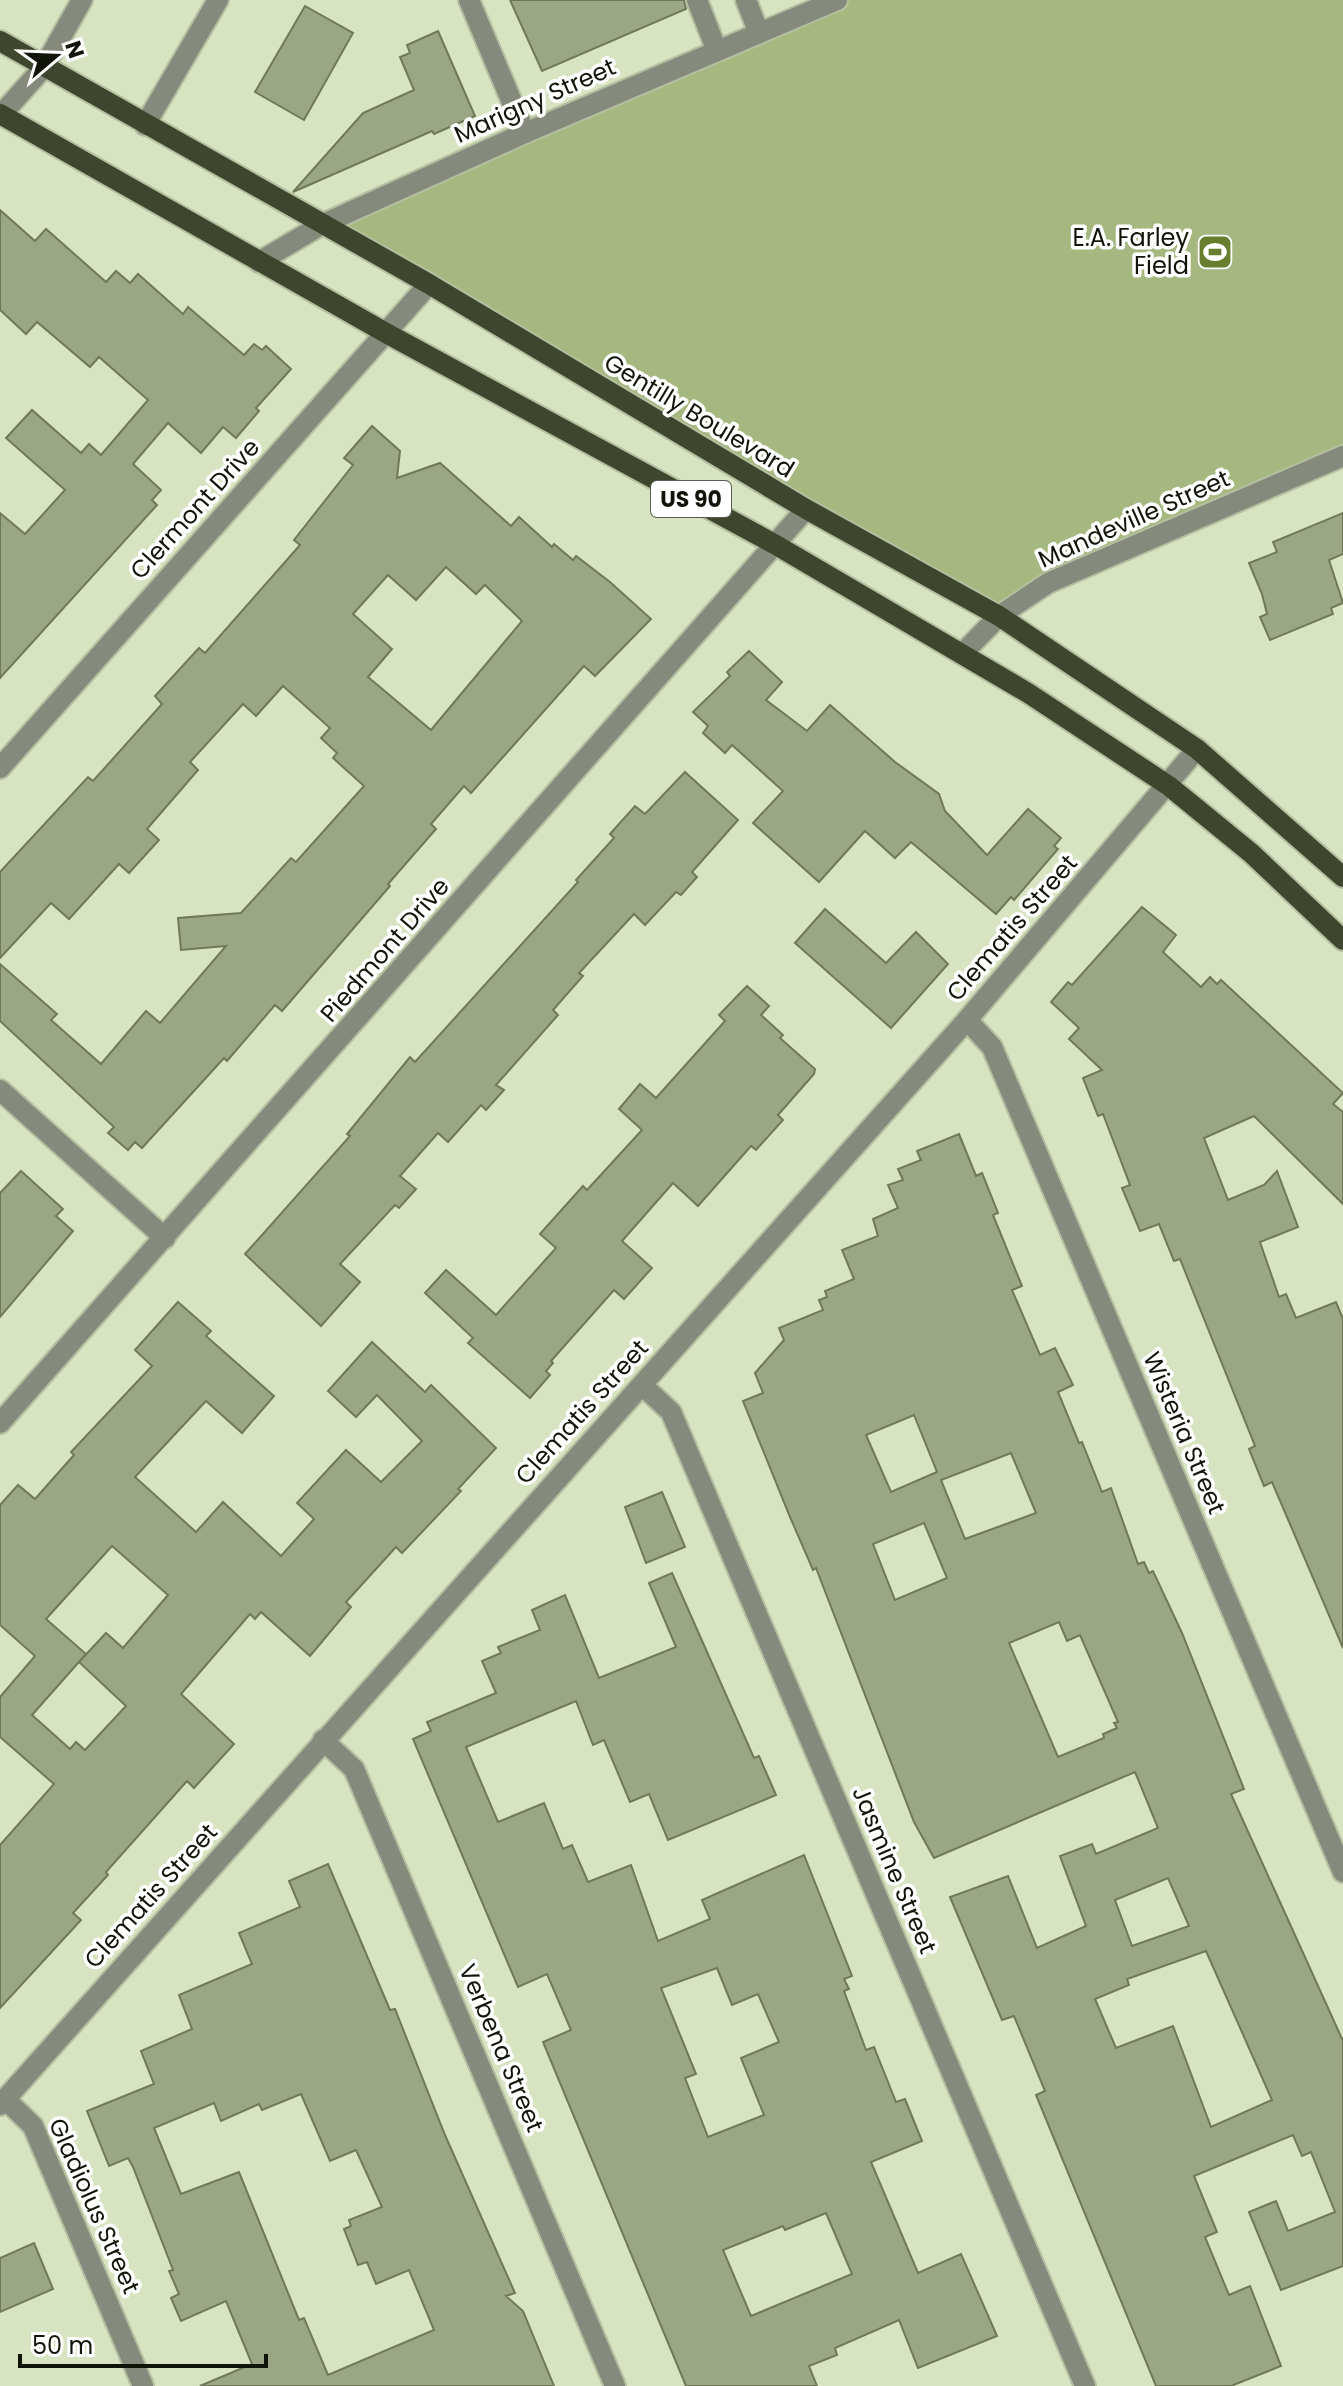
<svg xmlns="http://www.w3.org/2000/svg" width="1343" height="2386" viewBox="0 0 1343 2386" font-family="Poppins,sans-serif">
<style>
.green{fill:#a6b87f}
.building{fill:#9ba685;stroke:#6f795a;stroke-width:2;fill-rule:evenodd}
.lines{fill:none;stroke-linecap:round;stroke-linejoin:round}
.minor-casing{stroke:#b4bfa0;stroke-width:24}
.major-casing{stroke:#b4bfa0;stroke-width:24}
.minor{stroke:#858a7c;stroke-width:20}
.major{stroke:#3e462d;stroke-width:20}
.labels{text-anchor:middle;stroke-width:7;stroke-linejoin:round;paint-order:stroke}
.shield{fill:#fff;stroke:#585b53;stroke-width:2}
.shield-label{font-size:22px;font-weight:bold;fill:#111509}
.street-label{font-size:24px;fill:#111509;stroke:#fff}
.poi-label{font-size:24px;fill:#111509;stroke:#fff;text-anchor:end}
</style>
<rect width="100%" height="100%" fill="#d8e4c1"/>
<path class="green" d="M 837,0 L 1343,0 L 1343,456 L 999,616 L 321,225 Z"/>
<g class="building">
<path d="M 510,0 L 684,0 L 686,9 L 542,71 Z"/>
<path d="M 305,6 L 353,33 L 304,120 L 255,92 Z"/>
<path d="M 438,31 L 475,116 L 434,134 L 432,131 L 293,192 L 363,113 L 414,90 L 400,57 L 410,53 L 407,45 Z"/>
<path d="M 0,210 L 35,241 L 46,229 L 106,282 L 116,271 L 130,283 L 138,274 L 183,314 L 188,307 L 244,355 L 254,344 L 262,350 L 266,346 L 291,369 L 256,408 L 259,411 L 236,438 L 223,427 L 201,453 L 168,423 L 133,464 L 161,490 L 152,500 L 157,505 L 0,678 L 0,513 L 25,534 L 65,490 L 6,438 L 32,410 L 81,453 L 89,444 L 101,455 L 148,400 L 99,357 L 90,367 L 37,322 L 26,334 L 0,310 Z"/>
<path d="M 372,426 L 400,451 L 397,478 L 440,463 L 511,526 L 519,517 L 552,547 L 554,544 L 573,560 L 576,556 L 610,582 L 651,619 L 595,676 L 584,666 L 471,793 L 464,786 L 431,824 L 436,829 L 388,884 L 390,886 L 282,1011 L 275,1005 L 227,1061 L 224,1058 L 142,1148 L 135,1142 L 128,1150 L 108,1133 L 114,1127 L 0,1021 L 0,964 L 57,1014 L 51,1020 L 101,1064 L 146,1011 L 160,1023 L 226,946 L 181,950 L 178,918 L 241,913 L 291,858 L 296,862 L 364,786 L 333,758 L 337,753 L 321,738 L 330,728 L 283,686 L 256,716 L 243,704 L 190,762 L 198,770 L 147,829 L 159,840 L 129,873 L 119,864 L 69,919 L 51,903 L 0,958 L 0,872 L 88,777 L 93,781 L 162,704 L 155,696 L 199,648 L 205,653 L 300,545 L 294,540 L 353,465 L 344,458 ZM 446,567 L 476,594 L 485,585 L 522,621 L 431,730 L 368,677 L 392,649 L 353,614 L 388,575 L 416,600 Z"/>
<path d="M 1343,513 L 1343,554 L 1329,560 L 1343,603 L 1331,608 L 1333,614 L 1270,640 L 1260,617 L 1267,614 L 1262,594 L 1249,563 L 1277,552 L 1273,542 Z"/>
<path d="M 749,651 L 782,682 L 766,700 L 807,731 L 830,705 L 895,762 L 939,794 L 945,811 L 987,855 L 1028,809 L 1061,838 L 1054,846 L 1058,849 L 1014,900 L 1011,897 L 996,914 L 911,842 L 895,858 L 865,831 L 819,882 L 753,823 L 783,791 L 732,745 L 725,753 L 703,733 L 708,726 L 693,712 L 730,676 L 727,672 Z"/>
<path d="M 685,772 L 738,820 L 692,872 L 697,877 L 681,895 L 676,892 L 645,925 L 634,914 L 579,973 L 583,976 L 553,1010 L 558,1015 L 496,1085 L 504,1090 L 486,1110 L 481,1105 L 448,1142 L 438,1133 L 400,1176 L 416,1189 L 399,1208 L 395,1205 L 340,1264 L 360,1282 L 321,1326 L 245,1254 L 350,1136 L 347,1134 L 410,1057 L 415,1062 L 578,882 L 576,880 L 614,838 L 610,834 L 635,806 L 645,814 Z"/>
<path d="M 1142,907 L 1176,935 L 1163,952 L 1201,987 L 1210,977 L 1217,984 L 1221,980 L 1343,1093 L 1333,1104 L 1343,1112 L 1343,1204 L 1254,1116 L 1204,1138 L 1228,1200 L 1264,1185 L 1277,1171 L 1298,1227 L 1260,1242 L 1279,1297 L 1286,1294 L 1296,1318 L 1336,1302 L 1343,1319 L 1343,1648 L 1272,1482 L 1264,1486 L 1249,1449 L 1255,1446 L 1180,1259 L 1174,1261 L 1159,1224 L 1140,1231 L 1122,1188 L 1130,1185 L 1103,1114 L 1098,1116 L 1083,1078 L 1102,1070 L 1069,1039 L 1079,1028 L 1051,1002 L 1068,982 L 1072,985 Z"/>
<path d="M 825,909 L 886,963 L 916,932 L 948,964 L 891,1028 L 795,943 Z"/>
<path d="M 747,986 L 769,1006 L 761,1015 L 783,1035 L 780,1038 L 815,1069 L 814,1074 L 778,1115 L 783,1120 L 756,1150 L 751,1146 L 698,1206 L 673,1183 L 622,1241 L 652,1268 L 624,1299 L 614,1290 L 551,1361 L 553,1363 L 546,1371 L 550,1375 L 530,1398 L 468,1343 L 473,1338 L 425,1293 L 446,1270 L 496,1315 L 556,1248 L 540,1234 L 583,1186 L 587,1190 L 642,1130 L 619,1109 L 640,1084 L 656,1098 L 725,1021 L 719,1015 Z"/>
<path d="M 959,1134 L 976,1176 L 982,1173 L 998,1213 L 993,1215 L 1022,1286 L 1012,1290 L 1040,1355 L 1055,1348 L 1073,1385 L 1058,1392 L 1079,1443 L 1082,1442 L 1102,1492 L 1111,1488 L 1138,1564 L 1144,1562 L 1149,1573 L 1153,1571 L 1182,1633 L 1244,1789 L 1231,1794 L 1343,2041 L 1343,2266 L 1281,2290 L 1249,2212 L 1276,2201 L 1288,2231 L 1335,2212 L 1311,2152 L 1302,2156 L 1293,2135 L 1194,2176 L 1217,2232 L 1205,2237 L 1229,2295 L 1250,2286 L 1281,2366 L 1231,2386 L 1156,2386 L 1036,2095 L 1045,2091 L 1014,2016 L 1002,2020 L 950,1897 L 1008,1876 L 1037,1948 L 1086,1926 L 1060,1856 L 1092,1844 L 1096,1854 L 1158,1828 L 1135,1772 L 934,1858 L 914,1822 L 816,1568 L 813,1570 L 790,1517 L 743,1401 L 763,1393 L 755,1373 L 784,1340 L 779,1328 L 823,1310 L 819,1300 L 827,1297 L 825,1291 L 854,1279 L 842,1250 L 878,1236 L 873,1219 L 898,1208 L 888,1185 L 903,1180 L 898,1169 L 921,1160 L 917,1151 ZM 914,1415 L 937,1472 L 891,1492 L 866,1435 ZM 1011,1453 L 1036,1513 L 965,1539 L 941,1480 ZM 924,1523 L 947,1578 L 895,1600 L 873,1544 ZM 1059,1622 L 1067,1641 L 1080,1635 L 1118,1722 L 1114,1723 L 1117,1728 L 1103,1734 L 1104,1738 L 1058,1757 L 1009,1643 ZM 1168,1878 L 1189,1926 L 1132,1946 L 1115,1900 ZM 1206,1951 L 1272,2100 L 1211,2127 L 1173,2026 L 1116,2048 L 1095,1999 L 1129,1985 L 1127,1979 Z"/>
<path d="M 21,1171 L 63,1209 L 56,1216 L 73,1231 L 0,1317 L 0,1193 Z"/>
<path d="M 178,1302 L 211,1331 L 206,1336 L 274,1396 L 242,1433 L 206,1401 L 135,1477 L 196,1532 L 223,1502 L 281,1556 L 314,1519 L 297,1503 L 346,1450 L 381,1482 L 422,1441 L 377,1395 L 356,1417 L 328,1391 L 372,1342 L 425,1392 L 431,1385 L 496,1448 L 458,1489 L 461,1491 L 402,1553 L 396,1547 L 346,1602 L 351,1607 L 310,1656 L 261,1612 L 255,1619 L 250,1614 L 181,1694 L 234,1744 L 194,1788 L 187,1781 L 106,1872 L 108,1875 L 73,1913 L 81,1920 L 0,2008 L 0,1845 L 54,1784 L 0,1737 L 0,1697 L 35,1656 L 0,1625 L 0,1505 L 18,1485 L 35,1499 L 74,1455 L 71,1452 L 152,1366 L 135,1350 ZM 112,1546 L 168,1595 L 123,1648 L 106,1633 L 79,1662 L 126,1706 L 85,1750 L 76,1742 L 70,1749 L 32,1715 L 86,1654 L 46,1619 Z"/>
<path d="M 662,1492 L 685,1547 L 646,1563 L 625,1507 Z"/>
<path d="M 672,1573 L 754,1758 L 759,1756 L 776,1795 L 668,1840 L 649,1794 L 630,1802 L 604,1740 L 593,1745 L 576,1701 L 466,1747 L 498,1822 L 544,1803 L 563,1849 L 572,1845 L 588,1882 L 631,1865 L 658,1941 L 710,1919 L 702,1900 L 804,1855 L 852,1976 L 844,1979 L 849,1989 L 844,1991 L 866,2050 L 874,2047 L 896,2102 L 905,2099 L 922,2141 L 871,2162 L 918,2273 L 961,2254 L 997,2336 L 918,2368 L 899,2320 L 835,2348 L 837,2355 L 809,2366 L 817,2386 L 686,2386 L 543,2042 L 571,2030 L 547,1974 L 518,1987 L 413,1739 L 431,1731 L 427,1722 L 496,1693 L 482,1661 L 501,1653 L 498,1647 L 540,1630 L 532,1610 L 565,1595 L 599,1678 L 676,1647 L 649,1583 ZM 717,1968 L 732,2005 L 758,1994 L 779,2042 L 741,2058 L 764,2115 L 708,2137 L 685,2078 L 696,2074 L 661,1988 ZM 826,2213 L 852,2274 L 751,2316 L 723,2250 L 783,2226 L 785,2230 Z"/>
<path d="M 328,1864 L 390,2010 L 395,2009 L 445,2135 L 515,2293 L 506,2296 L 523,2311 L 554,2386 L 200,2386 L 252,2364 L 226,2301 L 181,2321 L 171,2298 L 179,2294 L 169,2271 L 173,2270 L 133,2167 L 128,2158 L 109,2166 L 87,2111 L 154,2084 L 141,2051 L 192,2029 L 179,1995 L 252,1964 L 239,1933 L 300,1907 L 289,1881 ZM 301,2094 L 330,2161 L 356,2150 L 382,2207 L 349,2220 L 351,2226 L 344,2229 L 358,2265 L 367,2262 L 376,2284 L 409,2270 L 434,2330 L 328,2375 L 304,2318 L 299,2320 L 239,2172 L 181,2194 L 154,2128 L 214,2103 L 221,2121 L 259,2104 L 262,2110 Z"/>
<path d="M 34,2243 L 53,2289 L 0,2312 L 0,2258 Z"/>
</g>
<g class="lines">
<defs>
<g id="minor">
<path d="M 469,0 L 525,133"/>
<path d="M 697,0 L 717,51"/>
<path d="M 746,0 L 759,33"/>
<path d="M 0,116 L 44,67 L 82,0"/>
<path d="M 145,125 L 218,0"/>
<path d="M 259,262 L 321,225 L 525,133 L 837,0"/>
<path d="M 962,654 L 999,616 L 1048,583 L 1343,456"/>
<path d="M 0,768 L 429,284"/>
<path d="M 967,1020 L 992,1047 L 1343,1872"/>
<path d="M 0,1090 L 165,1238"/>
<path d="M 642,1385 L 671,1412 L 1085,2386"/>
<path d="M 0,1423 L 806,509"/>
<path d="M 323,1740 L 354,1769 L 615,2386"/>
<path d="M 5,2099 L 33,2126 L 143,2386"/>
<path d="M 0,2105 L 967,1020 L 1197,749"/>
</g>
<g id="major">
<path d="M 0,41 L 429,284 L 806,509 L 999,616 L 1197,749 L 1343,877"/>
<path d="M 0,114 L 386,333 L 776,545 L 1028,693 L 1169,786 L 1251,853 L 1343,940"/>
</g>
</defs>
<use href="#minor" class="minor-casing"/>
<use href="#major" class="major-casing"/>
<use href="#minor" class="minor"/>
<use href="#major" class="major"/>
</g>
<defs>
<symbol id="stadium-square" viewBox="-11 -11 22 22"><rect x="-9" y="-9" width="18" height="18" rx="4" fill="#687d2e" stroke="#fff"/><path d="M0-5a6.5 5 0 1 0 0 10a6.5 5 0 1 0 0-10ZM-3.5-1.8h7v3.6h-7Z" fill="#fff"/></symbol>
</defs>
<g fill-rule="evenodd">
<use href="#stadium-square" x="1195" y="232" width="40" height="40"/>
</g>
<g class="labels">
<rect class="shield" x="651" y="481" width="80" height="36" rx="6"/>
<g class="shield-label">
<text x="691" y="507">US 90</text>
</g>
<g class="street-label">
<text transform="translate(535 101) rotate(-24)" y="8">Marigny Street</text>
<text transform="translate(699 416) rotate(31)" y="8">Gentilly Boulevard</text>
<text transform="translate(195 509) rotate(-48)" y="8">Clermont Drive</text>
<text transform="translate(1134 519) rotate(-24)" y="8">Mandeville Street</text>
<text transform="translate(1012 928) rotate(-49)" y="8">Clematis Street</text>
<text transform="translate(385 950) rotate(-49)" y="8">Piedmont Drive</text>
<text transform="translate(582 1412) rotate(-48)" y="8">Clematis Street</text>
<text transform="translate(1184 1433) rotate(67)" y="8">Wisteria Street</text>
<text transform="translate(894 1870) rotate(67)" y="8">Jasmine Street</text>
<text transform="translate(151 1896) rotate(-48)" y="8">Clematis Street</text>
<text transform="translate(501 2048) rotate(67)" y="8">Verbena Street</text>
<text transform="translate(94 2206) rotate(66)" y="8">Gladiolus Street</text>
</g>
<g class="poi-label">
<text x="1189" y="246">E.A. Farley<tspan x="1189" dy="28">Field</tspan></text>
</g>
</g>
<g transform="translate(56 56) rotate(71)" stroke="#ffffff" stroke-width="6" paint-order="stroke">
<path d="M0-6L14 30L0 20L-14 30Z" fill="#111509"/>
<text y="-12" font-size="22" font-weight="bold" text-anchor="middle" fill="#111509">N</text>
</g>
<path d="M20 2354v12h246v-12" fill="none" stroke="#111509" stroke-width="4"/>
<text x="32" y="2354" font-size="24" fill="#111509" stroke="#ffffff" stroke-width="6" paint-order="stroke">50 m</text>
</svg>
